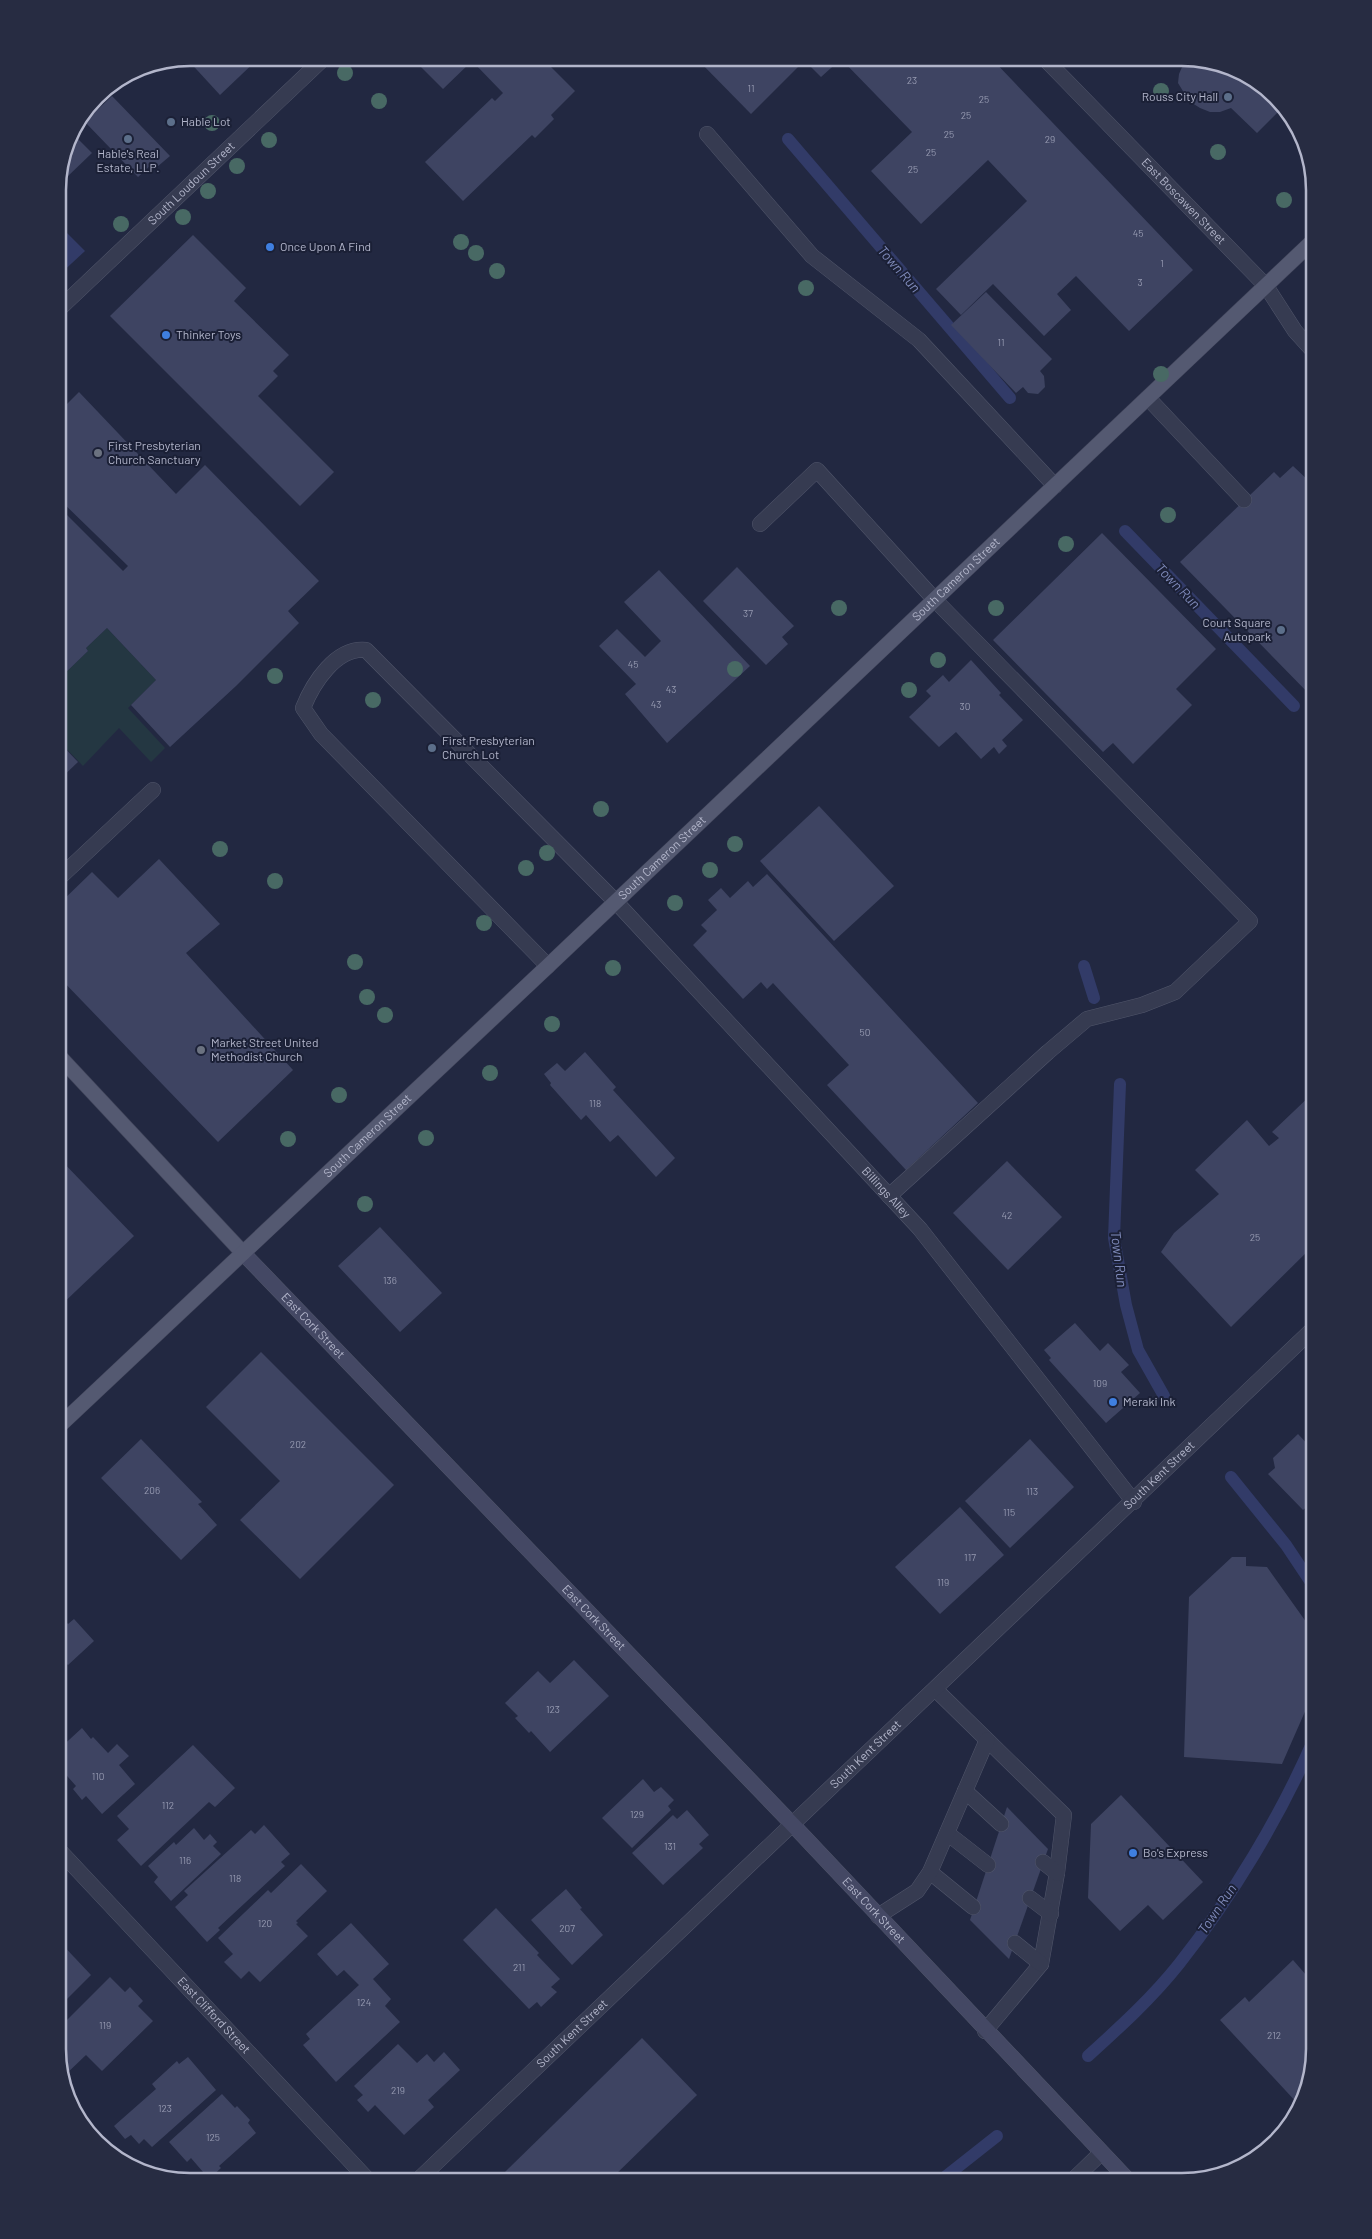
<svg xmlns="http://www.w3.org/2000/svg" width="1372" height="2239" viewBox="0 0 1372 2239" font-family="Barlow,sans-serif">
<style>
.green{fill:#243742}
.water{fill:#323b68}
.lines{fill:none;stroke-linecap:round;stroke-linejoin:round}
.stream{stroke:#323b68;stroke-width:12}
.building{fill:#3e4462}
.service-casing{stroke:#51566b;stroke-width:16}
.pedestrian-casing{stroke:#51566b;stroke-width:16}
.minor-casing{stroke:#51566b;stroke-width:16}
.tertiary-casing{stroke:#51566b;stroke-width:16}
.secondary-casing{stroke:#51566b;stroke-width:16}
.primary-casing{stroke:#40445a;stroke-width:16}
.service{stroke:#363b51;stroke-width:15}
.pedestrian{stroke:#363b51;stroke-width:15}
.minor{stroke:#363b51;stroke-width:15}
.tertiary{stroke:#363b51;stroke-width:15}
.secondary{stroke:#444864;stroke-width:15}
.primary{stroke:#545971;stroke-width:15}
.tree{fill:#486964}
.service-dot{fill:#5c6f8a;stroke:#1b2036;stroke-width:2}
.shop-dot{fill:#3f7fe0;stroke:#1b2036;stroke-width:2}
.worship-dot{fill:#6b7280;stroke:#1b2036;stroke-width:2}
.labels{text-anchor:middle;stroke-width:4;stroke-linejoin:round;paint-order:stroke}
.number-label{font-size:10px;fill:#969ab1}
.poi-label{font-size:12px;fill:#b3b6cb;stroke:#1b2036;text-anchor:start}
.street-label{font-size:12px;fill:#b3b6cb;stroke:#1b2036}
.water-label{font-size:14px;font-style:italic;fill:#7f8aba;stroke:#1b2036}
.rim{fill:none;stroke:#b3b6cb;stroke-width:2.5}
</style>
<rect width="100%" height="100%" fill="#222841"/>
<path class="green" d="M 107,628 L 156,680 L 128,708 L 165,748 L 151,762 L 119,728 L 83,766 L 58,740 L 58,680 L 88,651 L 86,648 Z"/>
<path class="water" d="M 58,224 L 85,251 L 58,276 Z"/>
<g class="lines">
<g class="stream">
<path d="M 788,139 L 1010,398"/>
<path d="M 1125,531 L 1294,706"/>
<path d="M 1084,966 L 1094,998"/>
<path d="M 1120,1084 L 1114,1238 L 1126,1305 L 1138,1350 L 1164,1396"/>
<path d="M 1231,1477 L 1286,1545 L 1314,1587"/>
<path d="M 1088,2056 C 1120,2027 1152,1998 1179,1964 C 1232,1897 1280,1817 1314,1739"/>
<path d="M 940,2181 L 997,2136"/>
</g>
</g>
<g class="building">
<path d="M 186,58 L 259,58 L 220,95 Z"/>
<path d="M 412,58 L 542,58 L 575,91 L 551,115 L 554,119 L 535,138 L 532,135 L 463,201 L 425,162 L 492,98 L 495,101 L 503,93 L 472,61 L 443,89 Z"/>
<path d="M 696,58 L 798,58 L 803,62 L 751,114 Z"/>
<path d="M 802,58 L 991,58 L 1193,270 L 1129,331 L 1076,276 L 1057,294 L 1071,310 L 1044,336 L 993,284 L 961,315 L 936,289 L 1027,201 L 988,160 L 921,224 L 871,171 L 912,132 L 841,59 L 821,77 Z"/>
<path d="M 1186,58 L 1255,80 L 1281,109 L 1257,133 L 1231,108 L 1220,112 L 1210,112 L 1200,108 L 1189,101 L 1178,83 L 1179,74 Z"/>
<path d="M 112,96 L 170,156 L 157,167 L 153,163 L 138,177 L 85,122 Z"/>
<path d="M 71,132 L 92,153 L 67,177 L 61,171 Z"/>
<path d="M 193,235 L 246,288 L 234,301 L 289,355 L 273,371 L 278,376 L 258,396 L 334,472 L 300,506 L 110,316 Z"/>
<path d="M 986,292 L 1052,359 L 1040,371 L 1044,376 L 1045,387 L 1038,394 L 1028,393 L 1023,387 L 1016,393 L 951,325 Z"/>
<path d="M 79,392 L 176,494 L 205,465 L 319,581 L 288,611 L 299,623 L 236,686 L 170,747 L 131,705 L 156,680 L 107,628 L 86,648 L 88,651 L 58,680 L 58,522 L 66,514 L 123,571 L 128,566 L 58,498 L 58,413 Z"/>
<path d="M 1293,466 L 1311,483 L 1314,479 L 1314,699 L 1180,562 L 1274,472 L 1280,478 Z"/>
<path d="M 1102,533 L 1216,649 L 1176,689 L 1192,705 L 1133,764 L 1113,743 L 1103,752 L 993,640 Z"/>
<path d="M 737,567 L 794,626 L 782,637 L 788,644 L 766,665 L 703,601 Z"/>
<path d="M 659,570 L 750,666 L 667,743 L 625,694 L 636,684 L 599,646 L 617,629 L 645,657 L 661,641 L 624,602 Z"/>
<path d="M 971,660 L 1001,693 L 999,695 L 1023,720 L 1002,740 L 1007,746 L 999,754 L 994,747 L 981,759 L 956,732 L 939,747 L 909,717 L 931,696 L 926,691 L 943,675 L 949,682 Z"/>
<path d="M 58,741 L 78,762 L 58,781 Z"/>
<path d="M 819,806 L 894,886 L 834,941 L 760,861 Z"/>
<path d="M 58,822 L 65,829 L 58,836 Z"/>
<path d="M 159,859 L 220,924 L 186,953 L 293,1070 L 218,1142 L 58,976 L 58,905 L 92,872 L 118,898 Z"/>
<path d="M 767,874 L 978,1103 L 906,1170 L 827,1085 L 849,1065 L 773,983 L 767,989 L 761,982 L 743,999 L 693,945 L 707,931 L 701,925 L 717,910 L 708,900 L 721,888 L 730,898 L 748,881 L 753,887 Z"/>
<path d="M 585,1052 L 616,1087 L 613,1090 L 675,1158 L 656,1177 L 618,1135 L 610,1142 L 586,1115 L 581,1120 L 550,1085 L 551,1083 L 544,1074 L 557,1063 L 565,1071 Z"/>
<path d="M 1314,1092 L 1314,1245 L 1231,1327 L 1161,1252 L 1174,1233 L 1219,1194 L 1195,1170 L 1247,1120 L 1269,1146 L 1279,1138 L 1272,1132 Z"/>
<path d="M 58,1157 L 134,1236 L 58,1308 Z"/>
<path d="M 1007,1161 L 1062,1217 L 1008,1270 L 953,1213 Z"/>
<path d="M 380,1227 L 442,1293 L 400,1332 L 338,1266 Z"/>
<path d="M 1075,1323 L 1100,1351 L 1108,1343 L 1129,1365 L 1121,1372 L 1140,1393 L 1106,1423 L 1049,1360 L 1051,1358 L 1044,1350 Z"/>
<path d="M 261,1352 L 394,1485 L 300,1579 L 240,1520 L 280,1481 L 206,1407 Z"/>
<path d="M 1298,1434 L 1314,1451 L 1314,1513 L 1308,1506 L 1303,1510 L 1268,1474 L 1275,1468 L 1273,1458 Z"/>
<path d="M 141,1439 L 202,1502 L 198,1504 L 217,1525 L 181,1560 L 101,1478 Z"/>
<path d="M 1030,1439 L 1074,1487 L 1010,1548 L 965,1501 Z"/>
<path d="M 960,1507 L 1004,1555 L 940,1614 L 895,1567 Z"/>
<path d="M 1232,1557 L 1246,1557 L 1246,1566 L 1267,1567 L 1314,1633 L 1314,1691 L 1282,1764 L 1184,1757 L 1189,1597 Z"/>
<path d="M 58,1613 L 68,1624 L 74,1619 L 94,1641 L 68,1665 L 58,1655 Z"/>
<path d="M 574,1660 L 609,1696 L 550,1752 L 531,1731 L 529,1733 L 515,1718 L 518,1716 L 505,1703 L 538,1671 L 550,1683 Z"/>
<path d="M 82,1728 L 91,1739 L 93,1737 L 108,1753 L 117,1744 L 129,1756 L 119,1765 L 135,1784 L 102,1814 L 86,1796 L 82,1800 L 73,1789 L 76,1786 L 60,1768 L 64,1764 L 58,1758 L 58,1750 Z"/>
<path d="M 193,1745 L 235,1788 L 215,1807 L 209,1802 L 141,1866 L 117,1840 L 129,1829 L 117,1816 Z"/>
<path d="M 643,1779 L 654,1792 L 661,1787 L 674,1800 L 668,1806 L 671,1810 L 632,1848 L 602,1818 Z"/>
<path d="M 1121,1795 L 1203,1882 L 1163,1920 L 1148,1905 L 1120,1931 L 1088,1898 L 1091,1824 Z"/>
<path d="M 1007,1807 L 1048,1849 L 1009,1959 L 970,1920 Z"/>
<path d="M 687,1810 L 709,1835 L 699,1844 L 703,1848 L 663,1885 L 632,1853 L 673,1815 L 677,1819 Z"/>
<path d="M 264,1825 L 290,1854 L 281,1862 L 285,1866 L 218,1928 L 220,1930 L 207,1942 L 175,1907 L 188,1895 L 184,1891 L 251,1830 L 255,1834 Z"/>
<path d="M 194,1828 L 204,1840 L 210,1834 L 217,1842 L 213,1846 L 221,1854 L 171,1901 L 154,1882 L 158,1877 L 148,1866 L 174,1842 L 176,1845 Z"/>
<path d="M 301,1864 L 327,1891 L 296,1921 L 298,1923 L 296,1924 L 308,1936 L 260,1982 L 249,1971 L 241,1979 L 224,1962 L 233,1954 L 218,1938 L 268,1890 L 271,1893 Z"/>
<path d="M 566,1889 L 582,1908 L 580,1909 L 603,1935 L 572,1965 L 531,1920 Z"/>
<path d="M 496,1908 L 539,1953 L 537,1955 L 560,1979 L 551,1987 L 557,1992 L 541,2007 L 537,2002 L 529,2009 L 463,1940 Z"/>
<path d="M 351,1923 L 389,1964 L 373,1979 L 391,1999 L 385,2006 L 400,2022 L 336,2082 L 303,2045 L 310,2039 L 306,2034 L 359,1985 L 344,1970 L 337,1976 L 317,1954 Z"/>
<path d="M 58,1940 L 91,1975 L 58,2008 Z"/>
<path d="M 1293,1960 L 1314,1984 L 1314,2049 L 1298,2104 L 1220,2020 L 1245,1997 L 1249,2002 Z"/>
<path d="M 110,1977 L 125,1992 L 130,1987 L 143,2001 L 138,2006 L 153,2021 L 102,2071 L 86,2055 L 64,2076 L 58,2049 L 58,2029 Z"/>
<path d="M 642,2038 L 697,2095 L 609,2181 L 514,2181 L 505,2172 Z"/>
<path d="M 398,2044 L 417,2063 L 427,2054 L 434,2062 L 444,2052 L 460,2070 L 428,2100 L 434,2107 L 404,2135 L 375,2105 L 368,2112 L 357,2100 L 363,2095 L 354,2086 Z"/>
<path d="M 188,2057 L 216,2090 L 152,2147 L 144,2139 L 139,2144 L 131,2135 L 125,2139 L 114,2126 L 156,2089 L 152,2084 L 177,2061 L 179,2064 Z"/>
<path d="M 222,2094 L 235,2108 L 237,2106 L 250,2120 L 248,2123 L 256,2133 L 219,2166 L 221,2168 L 209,2179 L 191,2158 L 187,2162 L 169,2142 Z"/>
</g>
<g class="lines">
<defs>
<g id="service">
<path d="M 707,134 L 812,256 L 919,340 L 1055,486"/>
<path d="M 1148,398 L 1244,500"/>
<path d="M 760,524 L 817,470 L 935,600 L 1250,921 L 1175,992 L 1142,1005 L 1087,1019 L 1048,1052 L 889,1196"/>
<path d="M 58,879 L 153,790"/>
<path id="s1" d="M 548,966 L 321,734 L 303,708 C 313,683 336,647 366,650 L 616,902 L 920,1229 L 1134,1502"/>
<path d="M 936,1690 L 1064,1815 L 1057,1873 L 1041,1964 L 985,2031"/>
<path d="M 965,1791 L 1001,1824"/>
<path d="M 947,1833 L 988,1865"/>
<path d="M 1043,1862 L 1057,1873"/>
<path d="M 930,1872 L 973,1907"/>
<path d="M 1030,1898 L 1051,1914"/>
<path d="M 878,1916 L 917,1891 L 930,1872 L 987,1740"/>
<path d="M 1015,1943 L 1041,1964"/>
<path d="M 1072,2181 L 1101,2153"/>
</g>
<g id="pedestrian">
<path id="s2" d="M 58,310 L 324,58"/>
</g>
<g id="minor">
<path id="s3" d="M 58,1849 L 369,2181"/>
</g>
<g id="tertiary">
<path id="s4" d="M 1044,58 L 1266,286 L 1295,331 L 1314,352"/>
<path id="s5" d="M 417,2181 L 1314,1328"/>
</g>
<g id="secondary">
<path id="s6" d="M 243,1253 L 794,1826 L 1129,2181"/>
</g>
<g id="primary">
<path d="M 58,1055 L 243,1253"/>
<path id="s7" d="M 58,1427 L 548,966 L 1314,240"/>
</g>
</defs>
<use href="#service" class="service-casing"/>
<use href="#pedestrian" class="pedestrian-casing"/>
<use href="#minor" class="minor-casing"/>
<use href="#tertiary" class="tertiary-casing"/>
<use href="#secondary" class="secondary-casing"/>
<use href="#primary" class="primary-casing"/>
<use href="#service" class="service"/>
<use href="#pedestrian" class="pedestrian"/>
<use href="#minor" class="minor"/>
<use href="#tertiary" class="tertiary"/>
<use href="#secondary" class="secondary"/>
<use href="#primary" class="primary"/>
</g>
<g class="tree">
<circle cx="345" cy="73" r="8"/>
<circle cx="1161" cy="91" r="8"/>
<circle cx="379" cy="101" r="8"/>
<circle cx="212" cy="123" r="8"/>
<circle cx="269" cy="140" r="8"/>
<circle cx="1218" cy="152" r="8"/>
<circle cx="237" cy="166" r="8"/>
<circle cx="208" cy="191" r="8"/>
<circle cx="1284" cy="200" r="8"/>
<circle cx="183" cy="217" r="8"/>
<circle cx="121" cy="224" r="8"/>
<circle cx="461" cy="242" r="8"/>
<circle cx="476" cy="253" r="8"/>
<circle cx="497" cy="271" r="8"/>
<circle cx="806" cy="288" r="8"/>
<circle cx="1161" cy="374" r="8"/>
<circle cx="1168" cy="515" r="8"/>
<circle cx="1066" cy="544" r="8"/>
<circle cx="839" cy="608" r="8"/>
<circle cx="996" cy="608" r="8"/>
<circle cx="938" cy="660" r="8"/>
<circle cx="735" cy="669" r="8"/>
<circle cx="275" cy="676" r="8"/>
<circle cx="909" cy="690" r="8"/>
<circle cx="373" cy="700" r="8"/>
<circle cx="601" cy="809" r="8"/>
<circle cx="735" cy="844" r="8"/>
<circle cx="220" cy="849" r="8"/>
<circle cx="547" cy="853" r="8"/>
<circle cx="526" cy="868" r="8"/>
<circle cx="710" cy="870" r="8"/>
<circle cx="275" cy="881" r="8"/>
<circle cx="675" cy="903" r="8"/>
<circle cx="484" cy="923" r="8"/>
<circle cx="355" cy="962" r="8"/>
<circle cx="613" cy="968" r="8"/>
<circle cx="367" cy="997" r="8"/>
<circle cx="385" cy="1015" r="8"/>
<circle cx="552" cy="1024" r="8"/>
<circle cx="490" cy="1073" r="8"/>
<circle cx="339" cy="1095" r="8"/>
<circle cx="426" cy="1138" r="8"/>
<circle cx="288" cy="1139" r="8"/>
<circle cx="365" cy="1204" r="8"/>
</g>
<g class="service-dot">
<circle cx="1228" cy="97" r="5"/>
<circle cx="171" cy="122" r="5"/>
<circle cx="128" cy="139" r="5"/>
<circle cx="1281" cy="630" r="5"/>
<circle cx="432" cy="748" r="5"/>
</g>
<g class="shop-dot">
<circle cx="270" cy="247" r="5"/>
<circle cx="166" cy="335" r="5"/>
<circle cx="1113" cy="1402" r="5"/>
<circle cx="1133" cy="1853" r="5"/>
</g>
<g class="worship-dot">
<circle cx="98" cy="453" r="5"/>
<circle cx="201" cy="1050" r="5"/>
</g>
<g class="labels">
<g class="number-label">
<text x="912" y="84">23</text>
<text x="751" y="92">11</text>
<text x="984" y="103">25</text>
<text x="966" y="119">25</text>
<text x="949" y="138">25</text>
<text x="1050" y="143">29</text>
<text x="931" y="156">25</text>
<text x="913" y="173">25</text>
<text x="1138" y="237">45</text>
<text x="1162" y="267">1</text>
<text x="1140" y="286">3</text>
<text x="1001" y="346">11</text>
<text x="748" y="617">37</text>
<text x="633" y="668">45</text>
<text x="671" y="693">43</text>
<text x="656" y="708">43</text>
<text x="965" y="710">30</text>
<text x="865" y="1036">50</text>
<text x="595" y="1107">118</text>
<text x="1007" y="1219">42</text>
<text x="1255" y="1241">25</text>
<text x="390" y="1284">136</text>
<text x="1100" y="1387">109</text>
<text x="298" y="1448">202</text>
<text x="152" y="1494">206</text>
<text x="1032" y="1495">113</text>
<text x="1009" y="1516">115</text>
<text x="970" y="1561">117</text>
<text x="943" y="1586">119</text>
<text x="553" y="1713">123</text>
<text x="98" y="1780">110</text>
<text x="168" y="1809">112</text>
<text x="637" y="1818">129</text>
<text x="670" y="1850">131</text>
<text x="185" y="1864">116</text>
<text x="235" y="1882">118</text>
<text x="265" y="1927">120</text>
<text x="567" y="1932">207</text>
<text x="519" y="1971">211</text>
<text x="364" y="2006">124</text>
<text x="105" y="2029">119</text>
<text x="1274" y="2039">212</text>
<text x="398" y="2094">219</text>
<text x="165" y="2112">123</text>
<text x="213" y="2141">125</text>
</g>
<g class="poi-label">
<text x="1218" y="101" text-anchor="end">Rouss City Hall</text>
<text x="181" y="126">Hable Lot</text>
<text x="128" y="158" text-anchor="middle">Hable's Real<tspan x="128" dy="14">Estate, LLP.</tspan></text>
<text x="280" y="251">Once Upon A Find</text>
<text x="176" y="339">Thinker Toys</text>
<text x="108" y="450">First Presbyterian<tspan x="108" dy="14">Church Sanctuary</tspan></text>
<text x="1271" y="627" text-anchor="end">Court Square<tspan x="1271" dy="14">Autopark</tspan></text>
<text x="442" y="745">First Presbyterian<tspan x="442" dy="14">Church Lot</tspan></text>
<text x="211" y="1047">Market Street United<tspan x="211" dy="14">Methodist Church</tspan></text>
<text x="1123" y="1406">Meraki Ink</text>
<text x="1143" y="1857">Bo's Express</text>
</g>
<g class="street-label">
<text dy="4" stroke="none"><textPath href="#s2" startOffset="184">South Loudoun Street</textPath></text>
<text dy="4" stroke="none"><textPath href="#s4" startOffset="200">East Boscawen Street</textPath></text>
<text dy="4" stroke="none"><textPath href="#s7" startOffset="1235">South Cameron Street</textPath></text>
<text dy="4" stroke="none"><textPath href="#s7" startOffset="830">South Cameron Street</textPath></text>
<text dy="4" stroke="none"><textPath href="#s7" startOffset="425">South Cameron Street</textPath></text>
<text dy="4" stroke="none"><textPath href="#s1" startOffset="1199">Billings Alley</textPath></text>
<text dy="4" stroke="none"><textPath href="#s6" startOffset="101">East Cork Street</textPath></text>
<text dy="4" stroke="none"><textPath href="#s5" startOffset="1024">South Kent Street</textPath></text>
<text dy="4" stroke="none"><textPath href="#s6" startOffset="506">East Cork Street</textPath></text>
<text dy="4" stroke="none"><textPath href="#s5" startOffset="619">South Kent Street</textPath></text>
<text dy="4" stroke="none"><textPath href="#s6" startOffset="911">East Cork Street</textPath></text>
<text dy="4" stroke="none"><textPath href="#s3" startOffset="228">East Clifford Street</textPath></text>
<text dy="4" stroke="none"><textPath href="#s5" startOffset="214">South Kent Street</textPath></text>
</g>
<g class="water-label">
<text transform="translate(899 269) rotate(49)" y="5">Town Run</text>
<text transform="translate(1178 586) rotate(46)" y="5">Town Run</text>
<text transform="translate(1119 1259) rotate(83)" y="5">Town Run</text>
<text transform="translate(1217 1909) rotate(-56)" y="5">Town Run</text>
</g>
</g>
<path d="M0 0H1372V2239H0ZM190 66H1182A124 124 0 0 1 1306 190V2049A124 124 0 0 1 1182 2173H190A124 124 0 0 1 66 2049V190A124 124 0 0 1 190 66Z" fill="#272c42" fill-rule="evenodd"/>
<path class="rim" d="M190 66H1182A124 124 0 0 1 1306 190V2049A124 124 0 0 1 1182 2173H190A124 124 0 0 1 66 2049V190A124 124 0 0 1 190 66Z"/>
</svg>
